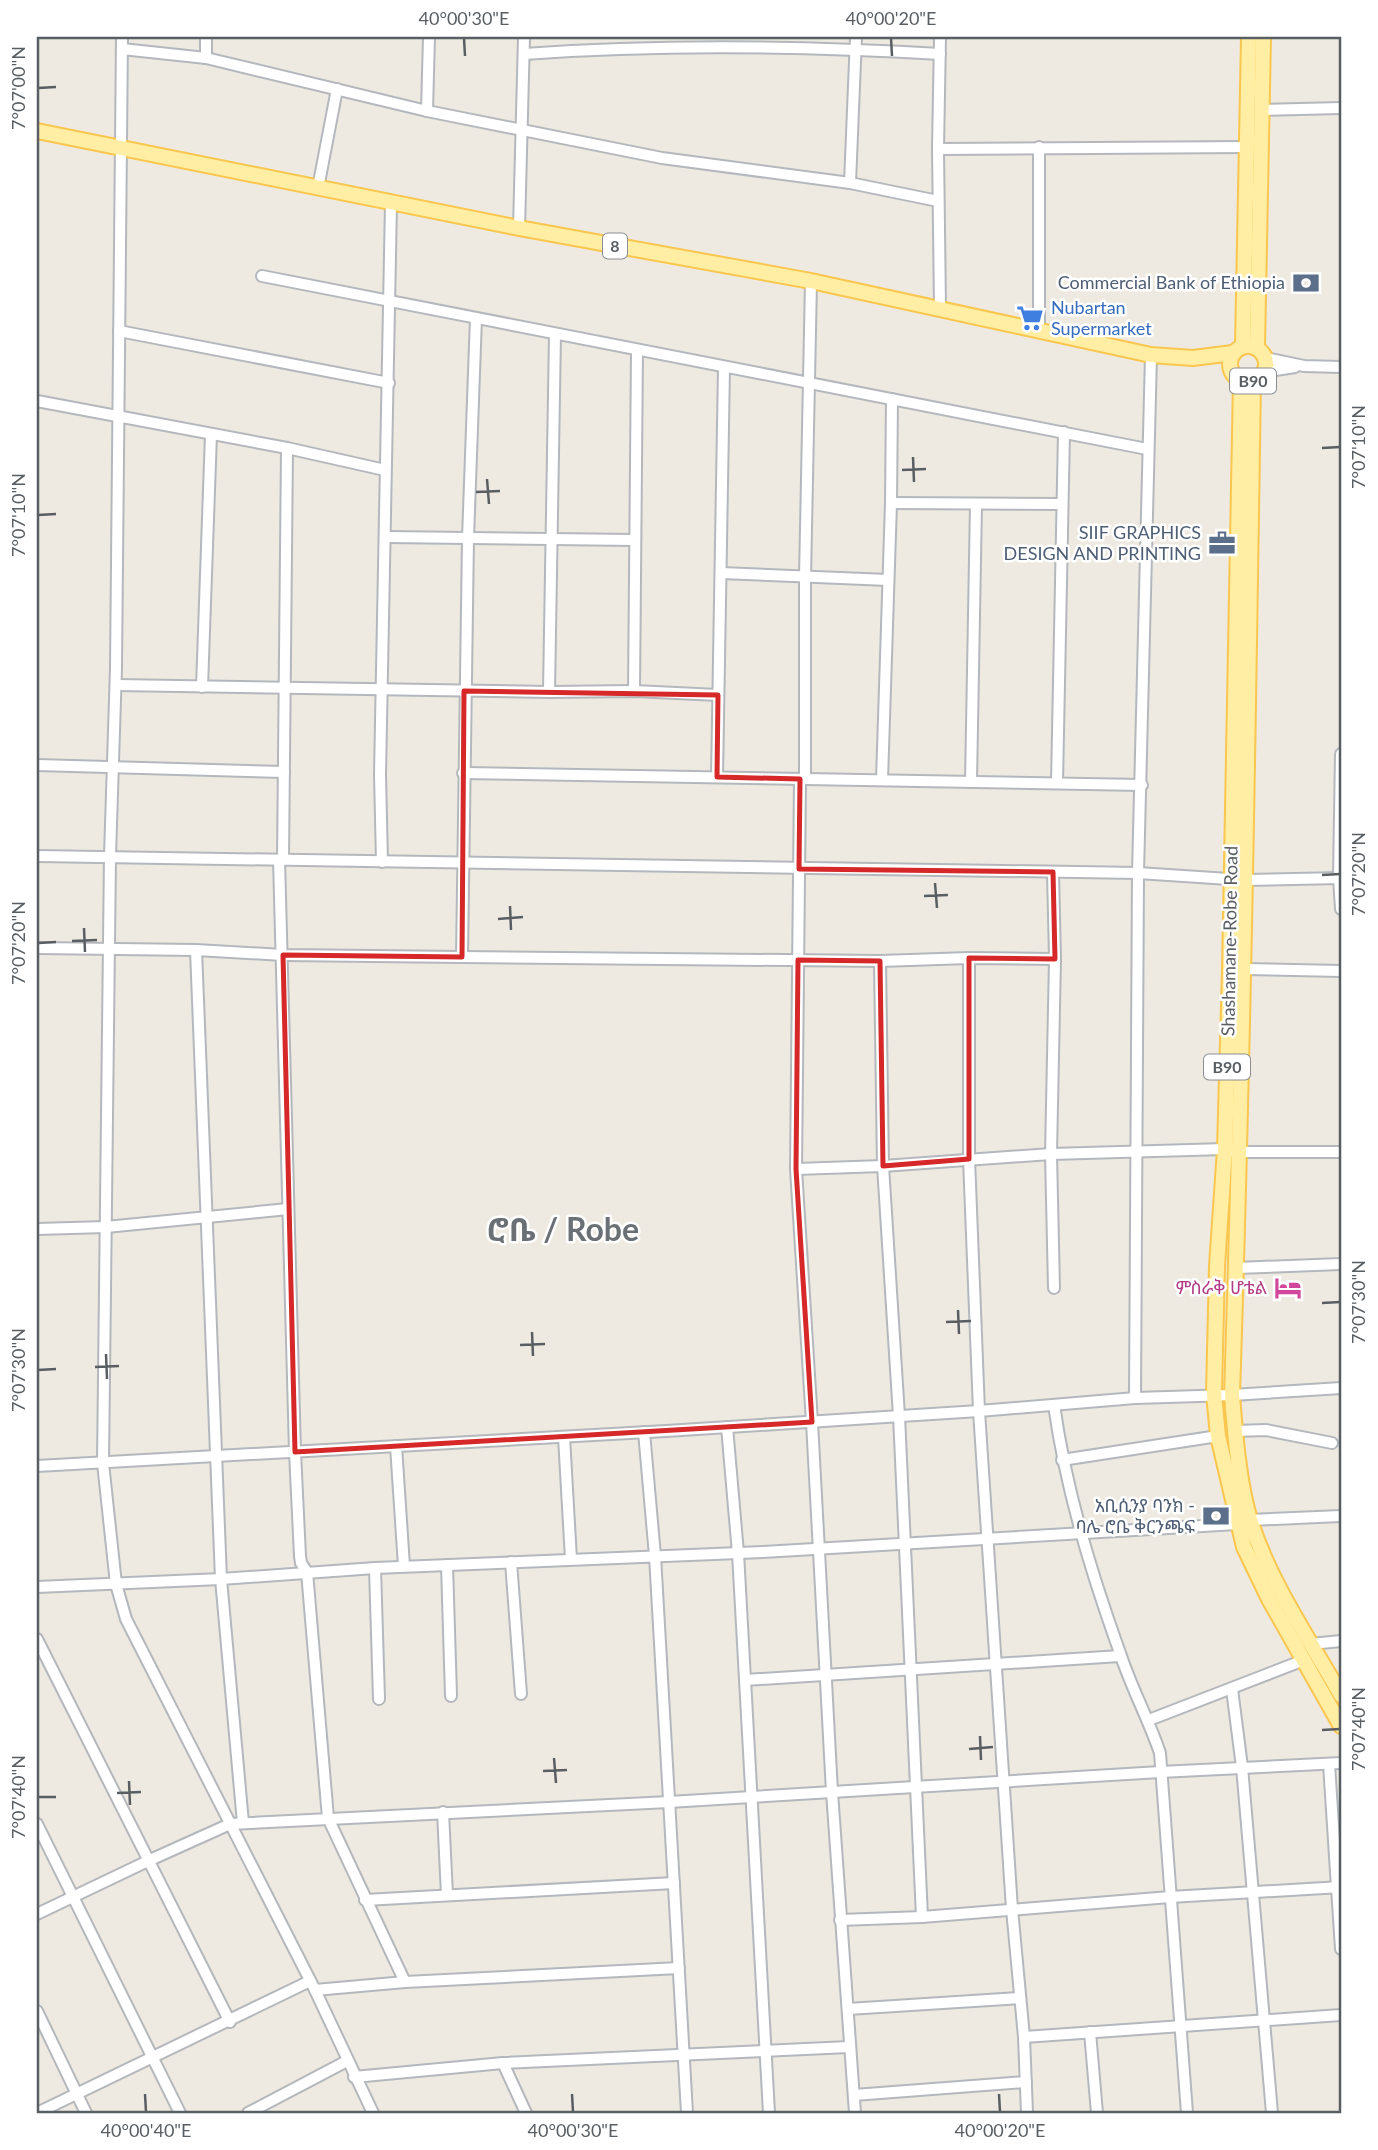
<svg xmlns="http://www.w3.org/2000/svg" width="1378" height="2150" viewBox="0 0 1378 2150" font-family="Lato,'Noto Sans Ethiopic',sans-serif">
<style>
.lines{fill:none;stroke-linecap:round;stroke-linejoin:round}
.minor-casing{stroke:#b4b8bc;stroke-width:14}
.major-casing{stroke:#fac64e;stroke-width:18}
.minor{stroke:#fff;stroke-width:10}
.major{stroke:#ffeea4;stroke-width:14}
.marked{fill:none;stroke:#d62828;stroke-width:5;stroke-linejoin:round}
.ticks{fill:none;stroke:#595e63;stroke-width:2.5}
.labels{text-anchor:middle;stroke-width:5;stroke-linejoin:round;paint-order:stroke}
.shield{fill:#fff;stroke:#8b8e92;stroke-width:2}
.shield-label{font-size:16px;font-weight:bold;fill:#595e63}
.service-label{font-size:18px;fill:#4e5e75;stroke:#fff;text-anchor:end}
.shop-label{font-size:18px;fill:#366cbe;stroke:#fff;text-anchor:start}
.street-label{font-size:18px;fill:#595e63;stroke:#fff}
.hotel-label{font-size:18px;fill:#b23c85;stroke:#fff;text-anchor:end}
.town-label{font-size:32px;font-weight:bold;fill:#6a7075;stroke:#fff}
.neatline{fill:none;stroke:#595e63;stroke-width:2.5}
.ticks-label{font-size:18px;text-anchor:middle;fill:#595e63}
</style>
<rect width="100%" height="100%" fill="#eeeae1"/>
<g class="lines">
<defs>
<g id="minor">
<path d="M 122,37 L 116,668 L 110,856 L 103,1463 L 116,1584 L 126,1619 L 315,1990 L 373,2113"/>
<path d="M 122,49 L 206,58 L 427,111 L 662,158 L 850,183 L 938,201"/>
<path d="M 524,54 C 663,44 802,46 940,54"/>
<path d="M 206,58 L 206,37"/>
<path d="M 1263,110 L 1341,108"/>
<path d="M 427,111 L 429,37"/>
<path d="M 1039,147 L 1039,332"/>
<path d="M 938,149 L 1247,147"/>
<path d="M 850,183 L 856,37"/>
<path d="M 318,188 L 337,89"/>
<path d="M 519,228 L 524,37"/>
<path d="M 262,276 L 1147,449"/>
<path d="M 940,308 L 938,149 L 940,37"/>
<path d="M 119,331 L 389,383"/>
<path d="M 1266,358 L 1304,366 L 1341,367"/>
<path d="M 1264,372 L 1295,367"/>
<path d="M 37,401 L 287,448 L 385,470"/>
<path d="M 891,503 L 1062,504"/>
<path d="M 386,537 L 635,540"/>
<path d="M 721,573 L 888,580"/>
<path d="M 116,685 L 549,692 L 634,691 L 718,695"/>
<path d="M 202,687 L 211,434"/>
<path d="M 634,691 L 637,350"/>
<path d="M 549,692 L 555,334"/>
<path d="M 1341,754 L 1339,878 L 1341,909"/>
<path d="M 37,765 L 284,772"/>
<path d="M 463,773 L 1142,785"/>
<path d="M 717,777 L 724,367"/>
<path d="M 800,779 L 796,1169 L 812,1422 L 832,1792 L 855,2113"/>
<path d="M 805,779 L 805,578 L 811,281"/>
<path d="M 882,780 L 891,503 L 892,399"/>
<path d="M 971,782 L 976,504"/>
<path d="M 1057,783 L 1064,432"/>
<path d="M 37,856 L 1138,873 L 1244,880 L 1341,878"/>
<path d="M 279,860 L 295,1452 L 300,1556 L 301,1563 L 307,1572 L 328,1818 L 405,1982"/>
<path d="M 283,860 L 287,448"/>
<path d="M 382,862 L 380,775 L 391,203"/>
<path d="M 1053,872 L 1055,959 L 1051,1154 L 1054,1288"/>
<path d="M 37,948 L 196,950 L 283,955 L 462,957 L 880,961 L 969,958 L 1055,959"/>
<path d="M 196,950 L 221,1579 L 243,1823"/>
<path d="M 462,957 L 468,538 L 476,318"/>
<path d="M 969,958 L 969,1159 L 979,1411 L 1012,1909 L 1024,2037 L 1027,2113"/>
<path d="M 880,961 L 883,1166 L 899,1416 L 922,1917"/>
<path d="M 1244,969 L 1341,971"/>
<path d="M 796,1169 L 883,1166 L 1051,1154 L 1225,1149 L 1238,1152 L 1341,1152"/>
<path d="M 37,1229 L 106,1227 L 288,1209"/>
<path d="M 1236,1268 L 1341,1264"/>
<path d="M 1135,1398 L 1138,873 L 1151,355"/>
<path d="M 1054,1405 C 1066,1490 1091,1572 1120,1653 C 1131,1687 1148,1718 1160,1753 L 1187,2113"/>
<path d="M 727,1427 L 738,1553 L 769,2113"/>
<path d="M 1235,1431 L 1266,1430 L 1332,1443"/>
<path d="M 644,1432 L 655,1556 L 687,2113"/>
<path d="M 564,1437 L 571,1559"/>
<path d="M 396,1446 L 404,1566"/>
<path d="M 1062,1460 L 1218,1436"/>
<path d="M 37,1466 L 666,1431 L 979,1411 L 1135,1398 L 1232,1395 L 1341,1388"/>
<path d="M 1250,1520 L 1341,1516"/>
<path d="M 511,1562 L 521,1694"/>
<path d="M 447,1565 L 451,1696"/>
<path d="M 375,1568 L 379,1699"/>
<path d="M 37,1587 L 221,1579 L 375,1568 L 763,1552 L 1237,1524"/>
<path d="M 37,1639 L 230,2022"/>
<path d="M 1311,1644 L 1341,1641"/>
<path d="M 745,1680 L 1120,1656"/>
<path d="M 1232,1689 L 1242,1767 L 1272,2113"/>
<path d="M 1149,1720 L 1304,1660"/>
<path d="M 1329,1764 L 1341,1949"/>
<path d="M 443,1812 L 447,1895"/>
<path d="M 37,1824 L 180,2113"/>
<path d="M 365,1900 L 674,1883"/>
<path d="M 37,1914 L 150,1860 L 230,1824 L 669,1802 L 1160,1772 L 1341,1763"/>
<path d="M 840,1920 L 922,1917 L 1170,1897 L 1341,1887"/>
<path d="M 315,1990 L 405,1982 L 679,1968"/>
<path d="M 848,2009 L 1020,1998"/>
<path d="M 37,2011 L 86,2113"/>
<path d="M 1090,2032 L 1097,2113"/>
<path d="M 1024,2037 L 1341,2015"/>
<path d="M 503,2063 L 526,2113"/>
<path d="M 354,2077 L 503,2063 L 849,2047"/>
<path d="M 854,2095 L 1026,2082"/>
<path d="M 37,2113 L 310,1981"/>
<path d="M 248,2113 L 347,2061"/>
</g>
<g id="major">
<path d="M 37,131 L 519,228 L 811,281 L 1151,355 L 1193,358 L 1233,353"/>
<circle cx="1248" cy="364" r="18"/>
<path d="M 1243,346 L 1249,37"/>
<path d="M 1257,348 L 1263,37"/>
<path d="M 1241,380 L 1230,970 L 1225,1149 L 1217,1266 L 1214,1394 L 1218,1436 L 1244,1547 L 1269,1599 L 1341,1726"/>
<path d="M 1253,381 C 1248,719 1243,1057 1232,1395 C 1235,1434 1239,1486 1251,1523 C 1271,1584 1309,1639 1341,1695"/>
</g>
</defs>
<use href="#minor" class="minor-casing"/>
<use href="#major" class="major-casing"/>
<use href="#minor" class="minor"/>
<use href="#major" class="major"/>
</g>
<path class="marked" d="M 464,691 L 718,695 L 717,777 L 800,779 L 799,869 L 1053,872 L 1055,959 L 969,958 L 969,1159 L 883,1166 L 880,961 L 798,960 L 796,1169 L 812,1422 L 295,1452 L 283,955 L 462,957 Z"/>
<path class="ticks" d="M 464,38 L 465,56M 891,38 L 892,56M 38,88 L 56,87M 1322,448 L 1340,447M 913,457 L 914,482M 902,470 L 926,469M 487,479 L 489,504M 476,492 L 500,491M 38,515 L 56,514M 1322,875 L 1340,874M 935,883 L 937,908M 924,896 L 948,895M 510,906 L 511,930M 498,919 L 523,917M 84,928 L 85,952M 72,941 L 97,940M 38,943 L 56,942M 1322,1303 L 1340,1302M 958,1310 L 959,1334M 946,1322 L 971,1321M 532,1332 L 533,1356M 520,1345 L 545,1344M 106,1354 L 107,1379M 95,1367 L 119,1366M 38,1370 L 56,1369M 1322,1730 L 1340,1729M 980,1736 L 981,1760M 969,1749 L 993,1747M 554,1758 L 556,1783M 543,1771 L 567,1770M 129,1781 L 130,1805M 117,1793 L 141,1792M 38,1797 L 56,1797M 145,2094 L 146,2112M 572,2094 L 573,2112M 999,2094 L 1000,2112"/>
<defs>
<symbol id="bank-bare" viewBox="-9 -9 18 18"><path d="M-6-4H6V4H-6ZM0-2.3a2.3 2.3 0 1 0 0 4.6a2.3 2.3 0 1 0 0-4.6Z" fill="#5c6f8a" stroke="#fff" stroke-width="2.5" paint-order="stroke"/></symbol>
<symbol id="supermarket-bare" viewBox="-9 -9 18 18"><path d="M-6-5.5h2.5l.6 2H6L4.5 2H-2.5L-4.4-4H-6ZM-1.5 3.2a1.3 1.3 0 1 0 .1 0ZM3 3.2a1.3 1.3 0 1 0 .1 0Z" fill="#3f7fe0" stroke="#fff" stroke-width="2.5" paint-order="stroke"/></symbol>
<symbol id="office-bare" viewBox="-9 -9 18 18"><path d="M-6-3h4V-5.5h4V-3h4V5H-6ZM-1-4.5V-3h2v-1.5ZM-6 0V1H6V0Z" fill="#5c6f8a" stroke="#fff" stroke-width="2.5" paint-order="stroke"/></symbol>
<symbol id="hotel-bare" viewBox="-9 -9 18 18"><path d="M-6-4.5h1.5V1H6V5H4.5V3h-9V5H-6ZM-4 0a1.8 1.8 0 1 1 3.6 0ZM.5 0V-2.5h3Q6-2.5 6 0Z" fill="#d1479c" stroke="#fff" stroke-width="2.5" paint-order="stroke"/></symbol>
</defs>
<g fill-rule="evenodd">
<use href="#bank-bare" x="1287" y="264" width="38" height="38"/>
<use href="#supermarket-bare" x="1011" y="299" width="38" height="38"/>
<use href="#office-bare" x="1203" y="524" width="38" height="38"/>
<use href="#hotel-bare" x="1269" y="1269" width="38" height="38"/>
<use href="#bank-bare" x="1197" y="1497" width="38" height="38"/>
</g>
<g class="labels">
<g class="shield">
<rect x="603" y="233.5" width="24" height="25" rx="5"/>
<rect x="1230" y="368.5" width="46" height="25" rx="5"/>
<rect x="1204" y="1054.5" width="46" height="25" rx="5"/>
</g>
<g class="shield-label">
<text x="615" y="252">8</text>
<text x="1253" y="387">B90</text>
<text x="1227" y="1073">B90</text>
</g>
<g class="service-label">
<text x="1285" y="289">Commercial Bank of Ethiopia</text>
<text x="1201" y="539">SIIF GRAPHICS<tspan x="1201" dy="21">DESIGN AND PRINTING</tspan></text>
<text x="1195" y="1512">አቢሲንያ ባንክ -<tspan x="1195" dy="21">ባሌ ሮቤ ቅርንጫፍ</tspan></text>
</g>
<g class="shop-label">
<text x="1051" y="314">Nubartan<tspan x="1051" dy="21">Supermarket</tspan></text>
</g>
<g class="street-label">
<text transform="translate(1230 941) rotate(-89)" y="6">Shashamane-Robe Road</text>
</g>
<g class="hotel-label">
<text x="1267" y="1294">ምስራቅ ሆቴል</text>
</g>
<g class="town-label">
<text x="563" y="1241">ሮቤ / Robe</text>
</g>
</g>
<rect width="1378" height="2150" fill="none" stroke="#ffffff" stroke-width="77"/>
<rect x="38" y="38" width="1302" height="2074" class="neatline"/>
<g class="ticks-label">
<text x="464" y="25">40°00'30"E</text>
<text x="891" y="25">40°00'20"E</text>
<text transform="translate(19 88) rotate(-90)" y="6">7°07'00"N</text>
<text transform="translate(1359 447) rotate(-90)" y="6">7°07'10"N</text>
<text transform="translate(19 515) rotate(-90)" y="6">7°07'10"N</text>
<text transform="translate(1359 874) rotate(-90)" y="6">7°07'20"N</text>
<text transform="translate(19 943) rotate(-90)" y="6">7°07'20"N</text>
<text transform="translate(1359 1302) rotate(-90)" y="6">7°07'30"N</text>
<text transform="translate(19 1370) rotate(-90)" y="6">7°07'30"N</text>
<text transform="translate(1359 1729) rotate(-90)" y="6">7°07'40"N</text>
<text transform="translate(19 1797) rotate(-90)" y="6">7°07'40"N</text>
<text x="146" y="2137">40°00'40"E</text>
<text x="573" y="2137">40°00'30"E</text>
<text x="1000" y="2137">40°00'20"E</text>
</g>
</svg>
